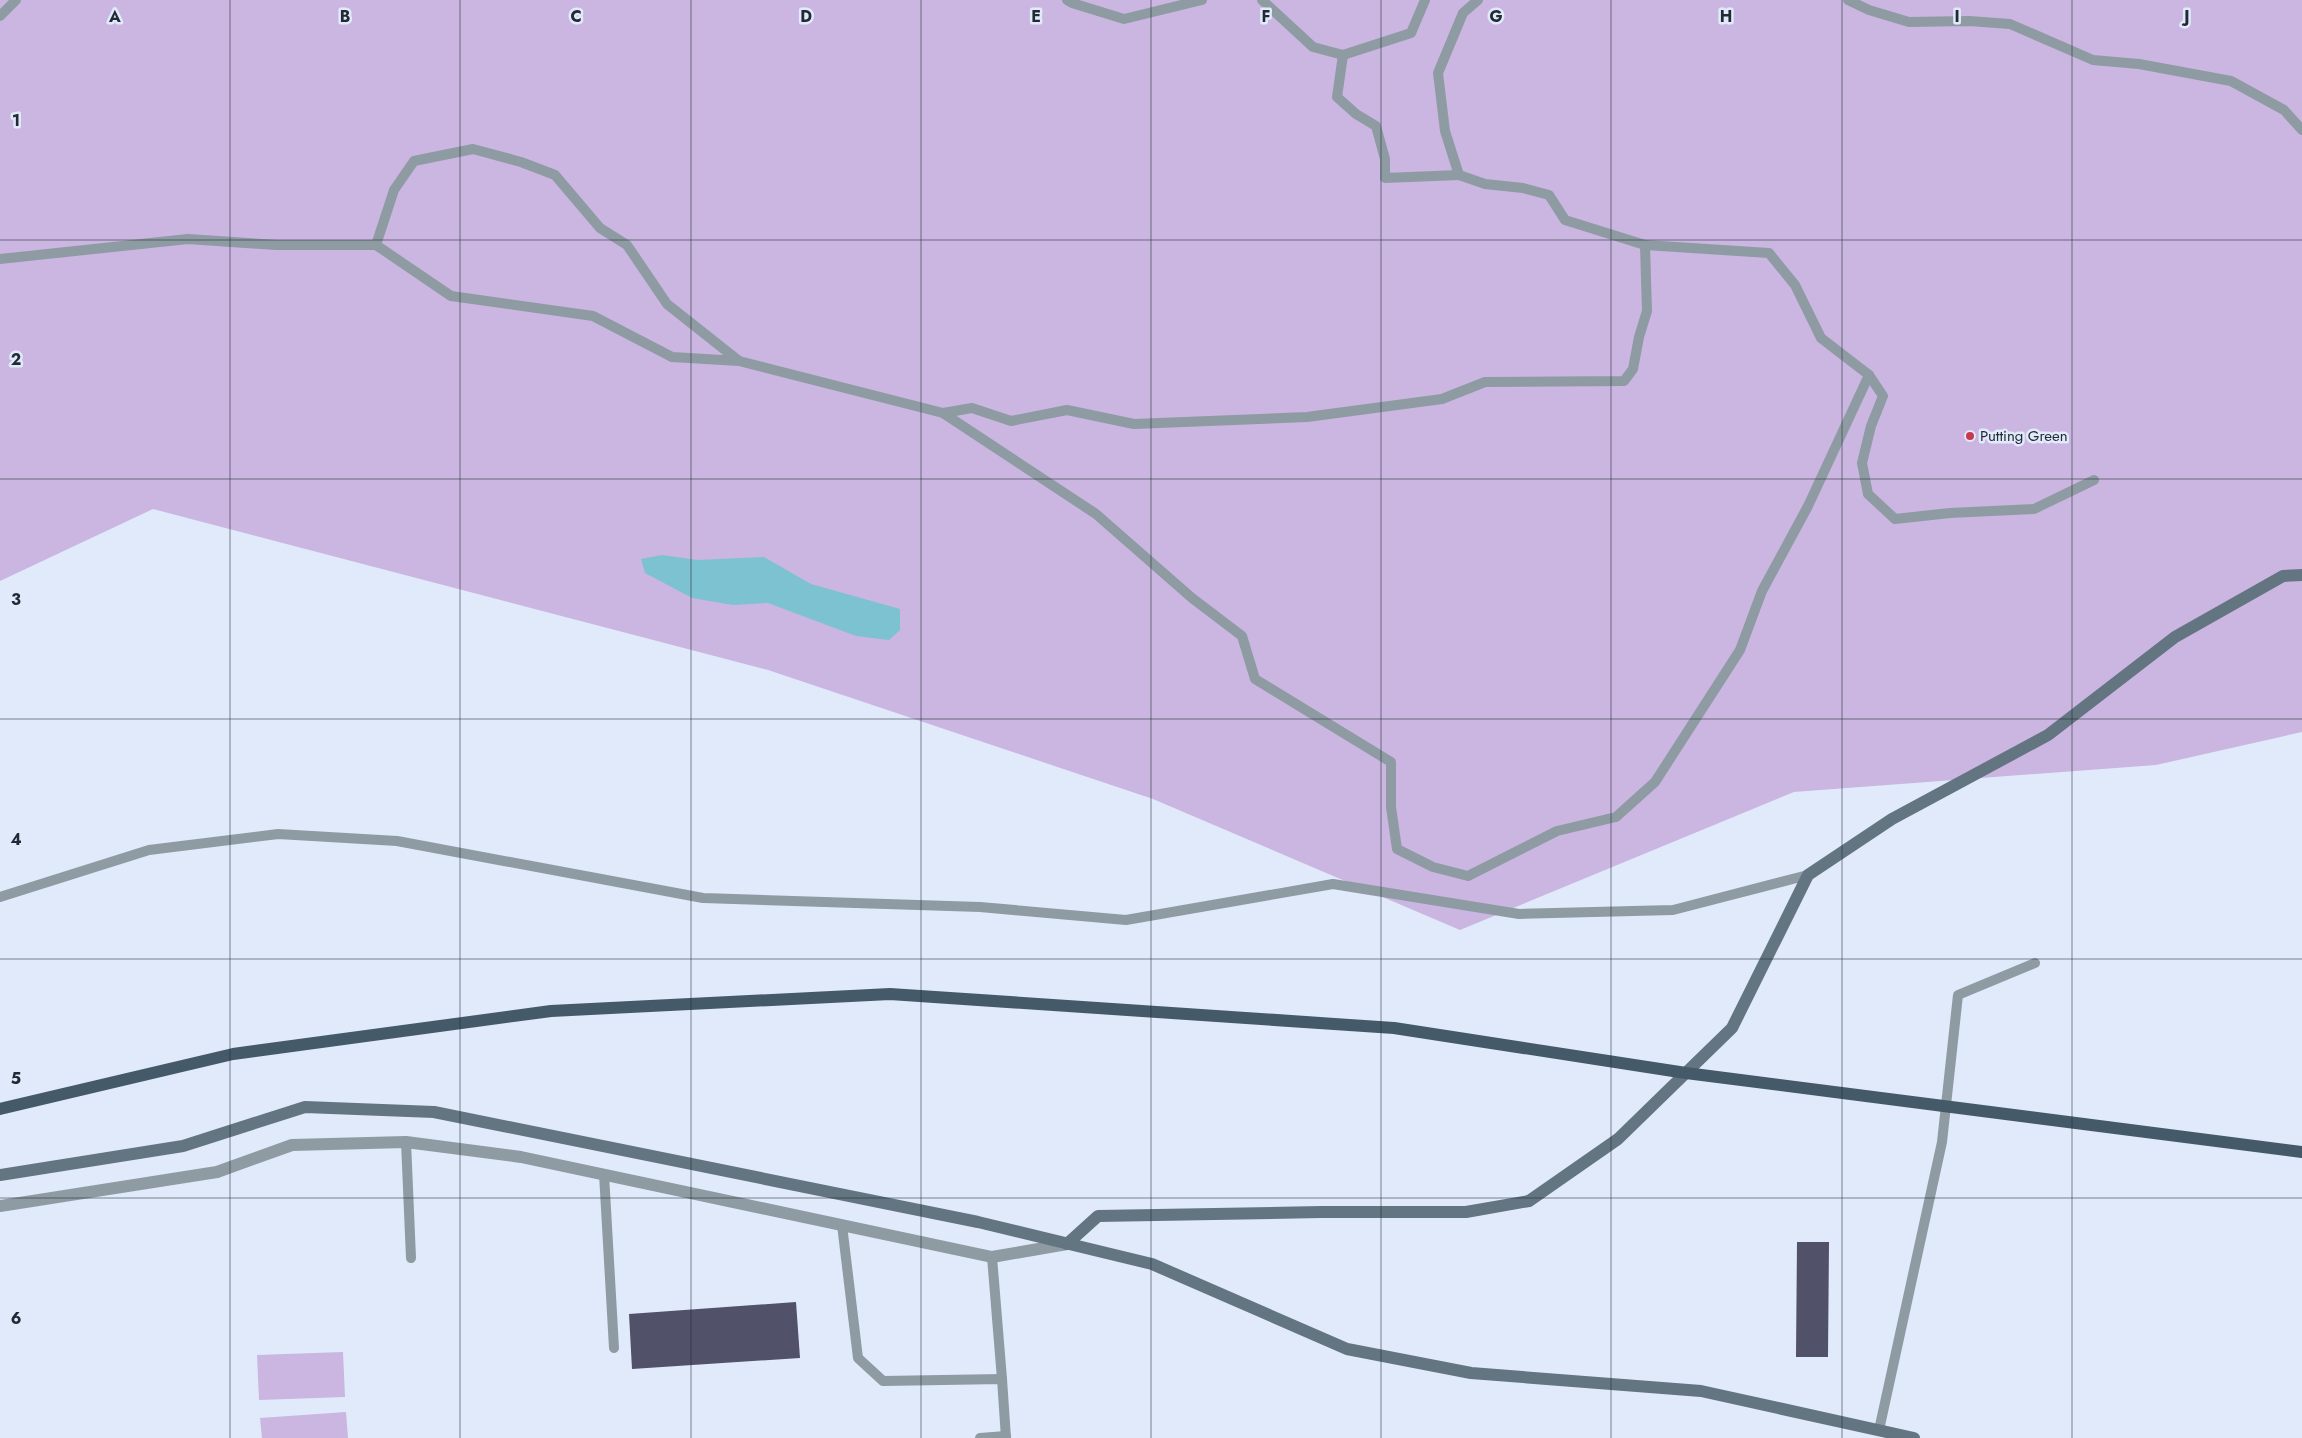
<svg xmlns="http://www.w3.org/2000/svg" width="2302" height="1438" viewBox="0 0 2302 1438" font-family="Jost,sans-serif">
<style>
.green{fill:#cab6e0}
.water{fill:#7dc2d1}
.building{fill:#51516a}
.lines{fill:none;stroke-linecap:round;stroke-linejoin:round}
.lane{stroke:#8e9ba3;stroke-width:10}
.street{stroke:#8e9ba3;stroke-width:12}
.secondary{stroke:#637580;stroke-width:12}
.primary{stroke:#445a68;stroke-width:12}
.grid{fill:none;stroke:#232933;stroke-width:1;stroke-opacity:0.55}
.poi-dot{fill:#c9394e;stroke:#e0eafb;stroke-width:2}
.labels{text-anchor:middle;stroke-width:5;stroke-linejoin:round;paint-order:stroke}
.poi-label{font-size:15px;fill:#232933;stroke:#e0eafb;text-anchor:start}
.grid-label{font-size:16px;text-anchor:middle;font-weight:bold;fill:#232933;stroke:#e0eafb;stroke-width:5;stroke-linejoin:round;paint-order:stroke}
</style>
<rect width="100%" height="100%" fill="#e0eafb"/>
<g class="green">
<path d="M 0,0 L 2302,0 L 2302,732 L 2156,765 L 1794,792 L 1460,930 L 1153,799 L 768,670 L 153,509 L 0,581 Z"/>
<path d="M 343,1352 L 345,1397 L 259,1400 L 257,1355 Z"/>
<path d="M 346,1412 L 348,1438 L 262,1438 L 260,1418 Z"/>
</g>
<path class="water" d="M 662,555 L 697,560 L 764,557 L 811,584 L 900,609 L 900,630 L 889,640 L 856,636 L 768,603 L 733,605 L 692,598 L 645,573 L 641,559 Z"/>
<g class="building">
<path d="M 1797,1242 L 1829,1242 L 1828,1357 L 1796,1357 Z"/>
<path d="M 796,1302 L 800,1358 L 632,1369 L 629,1314 Z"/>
</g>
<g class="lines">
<g class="lane">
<path d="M 1067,0 L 1072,3 L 1124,19 L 1202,0"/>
<path d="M 1262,0 L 1313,47 L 1343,55 L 1411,33 L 1425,0"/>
<path d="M 1848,0 L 1869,10 L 1909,22 L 1969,21 L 2010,24 L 2093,60 L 2139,64 L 2231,81 L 2284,110 L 2302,130"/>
<path d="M 0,16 L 16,0"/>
<path d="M 1343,55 L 1337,97 L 1356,114 L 1376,126 L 1385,159 L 1385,178 L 1459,175"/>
<path d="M 376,245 L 394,190 L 414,161 L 473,149 L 521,162 L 555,175 L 600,228 L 627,245 L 667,304 L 739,361"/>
<path d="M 0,259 L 188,239 L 276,245 L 376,245 L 451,296 L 593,316 L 672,357 L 739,361 L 943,413 L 1096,514 L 1192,598 L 1242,636 L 1255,679 L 1391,762 L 1391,807 L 1397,849 L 1433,867 L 1468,876 L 1557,831 L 1616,817 L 1655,782 L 1740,650 L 1762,591 L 1808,506 L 1869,375 L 1821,338 L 1795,285 L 1769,253 L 1645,245 L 1565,220 L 1549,195 L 1523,188 L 1485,184 L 1459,175 L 1445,131 L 1438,73 L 1463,13 L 1478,0"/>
<path d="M 1869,375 L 1883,396 L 1871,426 L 1862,463 L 1868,494 L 1895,519 L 1950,513 L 2034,509 L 2094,480"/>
<path d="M 943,413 L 972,408 L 1011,421 L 1067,410 L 1134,424 L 1307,417 L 1442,399 L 1485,382 L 1624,381 L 1633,369 L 1639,337 L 1647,311 L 1645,245"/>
<path d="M 0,897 L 149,850 L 278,834 L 397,841 L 703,898 L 980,907 L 1126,920 L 1333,884 L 1519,914 L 1673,910 L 1808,875"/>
<path d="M 406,1142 L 411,1258"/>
<path d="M 604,1174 L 614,1348"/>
<path d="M 842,1225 L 858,1358 L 883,1381 L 1002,1379 L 1006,1438"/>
<path d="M 992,1257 L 1002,1379"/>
<path d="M 1879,1430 L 1942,1142 L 1958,995 L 2035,963"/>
<path d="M 980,1438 L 1006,1436"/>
</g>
<path class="street" d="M 0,1206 L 217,1172 L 292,1145 L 406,1142 L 521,1157 L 992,1257 L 1067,1244"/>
<g class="secondary">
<path d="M 0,1175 L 183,1146 L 305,1107 L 434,1112 L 978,1222 L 1152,1264 L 1347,1349 L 1471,1373 L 1701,1391 L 1914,1438"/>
<path d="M 1067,1244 L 1098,1216 L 1321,1212 L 1466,1212 L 1529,1201 L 1618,1139 L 1732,1028 L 1808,875 L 1892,819 L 2048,735 L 2175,637 L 2283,576 L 2302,575"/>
</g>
<path class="primary" d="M 0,1109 L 233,1054 L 551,1011 L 890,994 L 1394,1028 L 1686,1073 L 2302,1152"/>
</g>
<path class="grid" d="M 230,0 L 230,1438M 460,0 L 460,1438M 691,0 L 691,1438M 921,0 L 921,1438M 1151,0 L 1151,1438M 1381,0 L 1381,1438M 1611,0 L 1611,1438M 1842,0 L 1842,1438M 2072,0 L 2072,1438M 0,240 L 2302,240M 0,479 L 2302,479M 0,719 L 2302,719M 0,959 L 2302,959M 0,1198 L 2302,1198"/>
<circle class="poi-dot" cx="1970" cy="436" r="5"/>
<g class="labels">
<g class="poi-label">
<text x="1980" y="441">Putting Green</text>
</g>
</g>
<g class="grid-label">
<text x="115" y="22">A</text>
<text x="345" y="22">B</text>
<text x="576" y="22">C</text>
<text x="806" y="22">D</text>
<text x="1036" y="22">E</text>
<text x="1266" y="22">F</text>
<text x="1496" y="22">G</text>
<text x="1726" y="22">H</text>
<text x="1957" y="22">I</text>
<text x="2187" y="22">J</text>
<text x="16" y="126">1</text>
<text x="16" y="365">2</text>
<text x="16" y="605">3</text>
<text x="16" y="845">4</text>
<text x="16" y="1084">5</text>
<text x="16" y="1324">6</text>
</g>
</svg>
